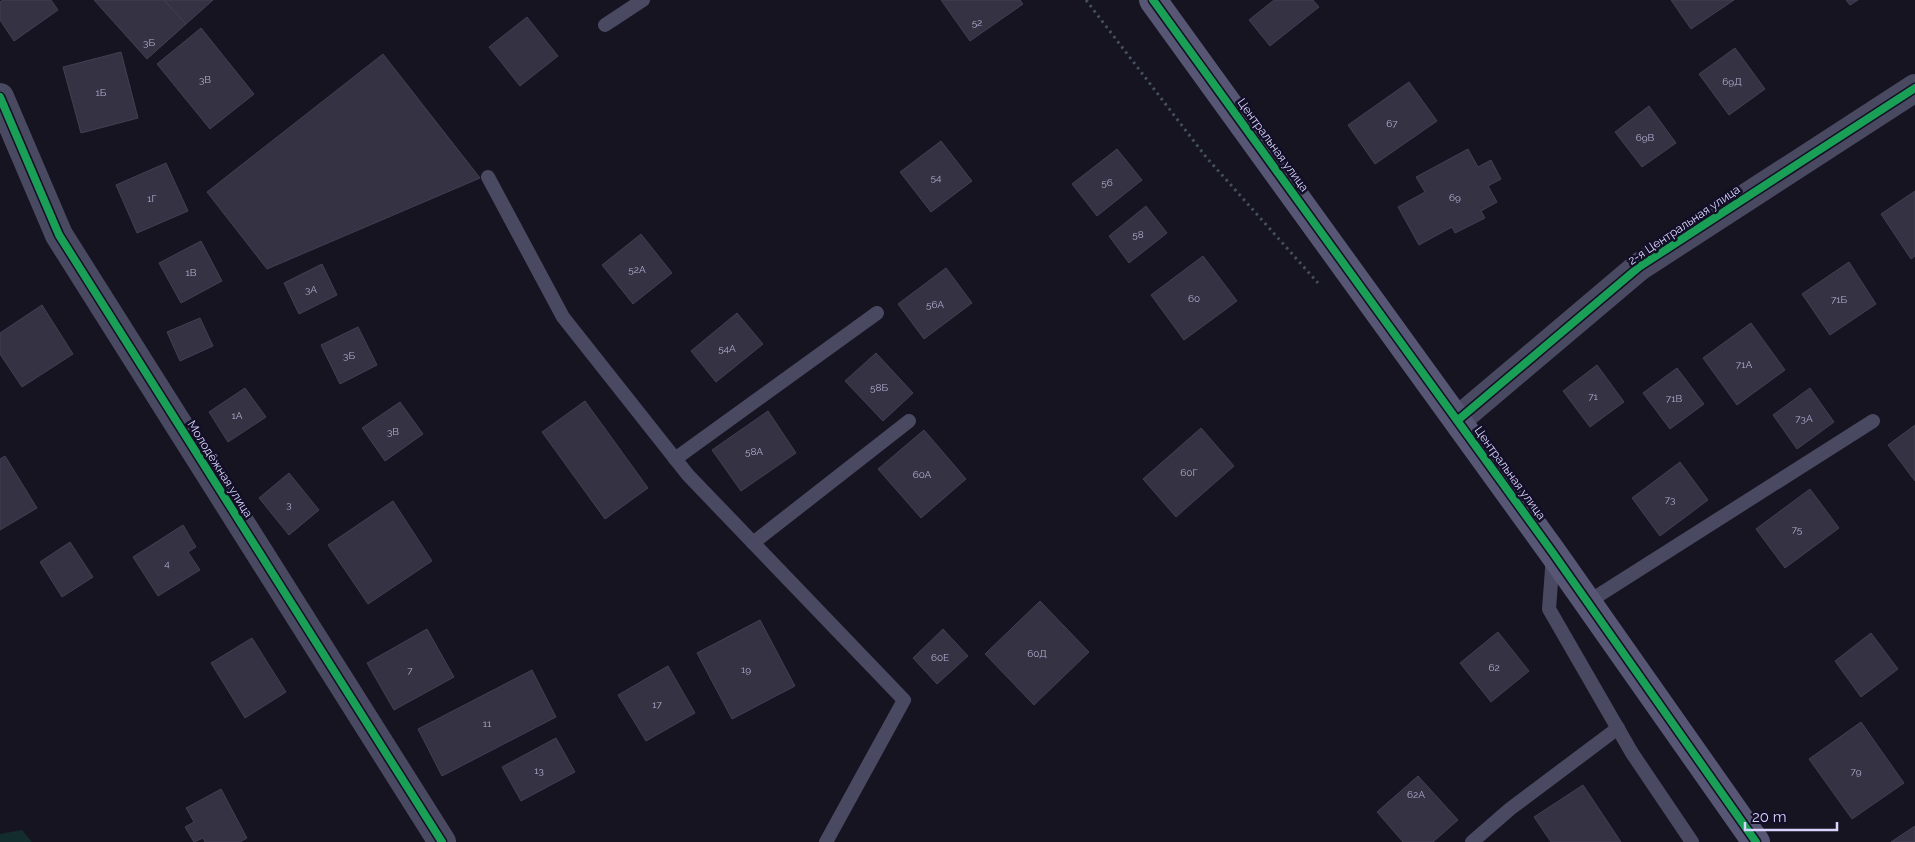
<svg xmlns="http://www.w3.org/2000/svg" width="1915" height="842" viewBox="0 0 1915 842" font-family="Raleway,sans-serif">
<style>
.green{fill:#132c2d}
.building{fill:#343243;stroke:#433f54}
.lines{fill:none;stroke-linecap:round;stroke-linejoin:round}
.path{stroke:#44505f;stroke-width:3;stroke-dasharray:2.5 4;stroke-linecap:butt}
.lane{stroke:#4a4962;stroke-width:14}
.street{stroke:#4a4962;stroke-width:28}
.secondary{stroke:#575674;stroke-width:28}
.cycleway-casing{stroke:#130f26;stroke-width:11}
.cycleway{stroke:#1a9f57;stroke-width:8}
.labels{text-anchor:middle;stroke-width:5;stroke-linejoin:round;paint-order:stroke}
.number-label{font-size:10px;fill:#b0acd0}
.street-label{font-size:12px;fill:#d9d4ff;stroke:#130f26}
</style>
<rect width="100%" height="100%" fill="#161421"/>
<path class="green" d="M 22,830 L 32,842 L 0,842 L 0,834 Z"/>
<g class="building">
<path d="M 3,0 L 51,0 L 58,10 L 14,41 L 0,20 L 0,2 Z"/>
<path d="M 94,0 L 164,0 L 186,24 L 147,59 Z"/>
<path d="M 164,0 L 213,0 L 186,24 Z"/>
<path d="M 941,0 L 1020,0 L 1023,4 L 970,41 Z"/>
<path d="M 1274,0 L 1313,0 L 1319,7 L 1270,46 L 1249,20 Z"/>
<path d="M 1671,0 L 1734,0 L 1691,29 Z"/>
<path d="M 1846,0 L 1858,0 L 1850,5 Z"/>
<path d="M 527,17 L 558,56 L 520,86 L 489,47 Z"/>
<path d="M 201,28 L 254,94 L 210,129 L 157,64 Z"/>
<path d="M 1735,48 L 1765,89 L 1729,115 L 1699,74 Z"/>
<path d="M 121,52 L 138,118 L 81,133 L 63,67 Z"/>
<path d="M 383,54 L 480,178 L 267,269 L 207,192 Z"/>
<path d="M 1409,82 L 1437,121 L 1375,164 L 1348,125 Z"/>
<path d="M 1649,106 L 1676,143 L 1642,167 L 1615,132 Z"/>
<path d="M 941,141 L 972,181 L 931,212 L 900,172 Z"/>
<path d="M 1117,149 L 1142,180 L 1097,216 L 1072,184 Z"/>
<path d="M 1468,149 L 1478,167 L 1491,160 L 1501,179 L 1488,186 L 1497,202 L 1481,211 L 1485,218 L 1455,233 L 1452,227 L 1419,245 L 1398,207 L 1425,192 L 1416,177 Z"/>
<path d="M 166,163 L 188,211 L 137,233 L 116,185 Z"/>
<path d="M 1915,191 L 1915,256 L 1911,259 L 1881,214 Z"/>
<path d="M 1146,206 L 1167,233 L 1129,263 L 1109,236 Z"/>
<path d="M 641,234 L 672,273 L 633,304 L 602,265 Z"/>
<path d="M 201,241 L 222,281 L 181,303 L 159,263 Z"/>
<path d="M 1203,256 L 1237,301 L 1184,340 L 1151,295 Z"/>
<path d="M 1849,262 L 1876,304 L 1830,335 L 1802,294 Z"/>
<path d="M 322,264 L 337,295 L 299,314 L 284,283 Z"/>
<path d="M 946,268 L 972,303 L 924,339 L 898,304 Z"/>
<path d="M 42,305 L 73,354 L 22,387 L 0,354 L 0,333 Z"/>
<path d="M 737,313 L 763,344 L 716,382 L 691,351 Z"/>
<path d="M 200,318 L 213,346 L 180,361 L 167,332 Z"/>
<path d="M 1751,323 L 1785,370 L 1737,405 L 1703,358 Z"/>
<path d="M 358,327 L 377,365 L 340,384 L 321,345 Z"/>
<path d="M 876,353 L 913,393 L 883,421 L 845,381 Z"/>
<path d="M 1597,365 L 1624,402 L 1590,427 L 1563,391 Z"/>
<path d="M 1677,368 L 1704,404 L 1670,429 L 1643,393 Z"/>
<path d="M 245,388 L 266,417 L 228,442 L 209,412 Z"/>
<path d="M 1810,388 L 1834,422 L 1797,449 L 1773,415 Z"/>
<path d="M 585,401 L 648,488 L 605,519 L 542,432 Z"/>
<path d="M 400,402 L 423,434 L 385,461 L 362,428 Z"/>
<path d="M 768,411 L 796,453 L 741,491 L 712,450 Z"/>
<path d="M 1915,425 L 1915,481 L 1888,445 Z"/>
<path d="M 1201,428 L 1234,466 L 1176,517 L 1143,479 Z"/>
<path d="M 924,430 L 966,479 L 921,518 L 878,469 Z"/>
<path d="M 5,456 L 37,508 L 0,530 L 0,459 Z"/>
<path d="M 1680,462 L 1708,500 L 1660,536 L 1632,498 Z"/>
<path d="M 289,473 L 319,510 L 289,535 L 259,498 Z"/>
<path d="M 1810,489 L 1839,528 L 1785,568 L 1756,529 Z"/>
<path d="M 393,501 L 432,561 L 368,604 L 328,545 Z"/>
<path d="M 183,525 L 196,547 L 188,552 L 200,570 L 158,596 L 133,557 Z"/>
<path d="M 70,542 L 93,577 L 62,597 L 40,562 Z"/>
<path d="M 1040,601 L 1089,652 L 1034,705 L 985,654 Z"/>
<path d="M 760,620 L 795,686 L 732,719 L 697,653 Z"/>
<path d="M 427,629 L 454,677 L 394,710 L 367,663 Z"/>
<path d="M 943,629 L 968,656 L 937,684 L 913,658 Z"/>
<path d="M 1498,632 L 1529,671 L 1491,702 L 1460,663 Z"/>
<path d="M 1871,633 L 1898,669 L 1861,697 L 1835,661 Z"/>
<path d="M 252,638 L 286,692 L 245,718 L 211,663 Z"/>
<path d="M 668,666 L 695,713 L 646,741 L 618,695 Z"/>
<path d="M 532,670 L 556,717 L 442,776 L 418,729 Z"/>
<path d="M 1861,722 L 1904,783 L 1852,819 L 1809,759 Z"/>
<path d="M 556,738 L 575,772 L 521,801 L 502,767 Z"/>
<path d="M 1418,776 L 1458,820 L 1433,842 L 1403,842 L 1377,812 Z"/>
<path d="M 1583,785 L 1621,842 L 1551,842 L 1534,817 Z"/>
<path d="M 221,789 L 247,838 L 240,842 L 205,842 L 203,838 L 194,842 L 185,827 L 194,822 L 186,808 Z"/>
<path d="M 1915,826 L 1915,842 L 1891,842 Z"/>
</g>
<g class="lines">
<path class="path" d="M 1086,0 L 1206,157 L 1318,283"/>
<g class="lane">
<path d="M 605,25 L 643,0"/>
<path d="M 488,177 L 563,317 L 688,475 L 904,700 L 826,842"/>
<path d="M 675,459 L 877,313"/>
<path d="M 753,543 L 909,421"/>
<path d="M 1553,556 L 1549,609 L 1632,753 L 1692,842"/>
<path d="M 1588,602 L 1873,421"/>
<path d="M 1472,842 L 1510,809 L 1618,728"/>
</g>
<g class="street">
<path d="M 0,97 L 59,235 L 442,842"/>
<path d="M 1458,420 L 1639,267 L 1915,88"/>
</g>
<path class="secondary" d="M 1153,0 L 1553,553 L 1756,842"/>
<defs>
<g id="cycleway">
<path d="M 1153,0 L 1553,553 L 1756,842"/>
<path d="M 0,97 L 59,235 L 442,842"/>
<path d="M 1458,420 L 1639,267 L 1915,88"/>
</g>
</defs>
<use href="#cycleway" class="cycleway-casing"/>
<use href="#cycleway" class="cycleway"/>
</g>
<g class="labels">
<g class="number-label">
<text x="977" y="26">52</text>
<text x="149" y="46">3Б</text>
<text x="205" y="83">3В</text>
<text x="1732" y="85">69Д</text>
<text x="101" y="96">1Б</text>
<text x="1392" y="127">67</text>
<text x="1645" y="141">69В</text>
<text x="936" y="181">54</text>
<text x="1107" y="186">56</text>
<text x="1455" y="201">69</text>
<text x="152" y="202">1Г</text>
<text x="1138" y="238">58</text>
<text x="637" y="273">52А</text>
<text x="191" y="276">1В</text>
<text x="311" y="293">3А</text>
<text x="1194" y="302">60</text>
<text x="1839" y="303">71Б</text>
<text x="935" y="308">56А</text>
<text x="727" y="352">54А</text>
<text x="349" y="359">3Б</text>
<text x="1744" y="368">71А</text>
<text x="879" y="391">58Б</text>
<text x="1593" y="400">71</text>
<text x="1674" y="402">71В</text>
<text x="237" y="419">1А</text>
<text x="1804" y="422">73А</text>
<text x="393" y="435">3В</text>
<text x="754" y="455">58А</text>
<text x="1189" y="476">60Г</text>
<text x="922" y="478">60А</text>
<text x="1670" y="503">73</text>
<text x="289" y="508">3</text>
<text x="1797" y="533">75</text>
<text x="167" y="567">4</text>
<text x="1037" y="657">60Д</text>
<text x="940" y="661">60Е</text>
<text x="1494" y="671">62</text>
<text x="746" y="673">19</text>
<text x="410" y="674">7</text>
<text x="657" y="708">17</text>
<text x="487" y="727">11</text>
<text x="539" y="774">13</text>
<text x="1856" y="775">79</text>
<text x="1416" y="798">62А</text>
</g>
<g class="street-label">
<text transform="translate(1273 145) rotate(54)" y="4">Центральная улица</text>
<text transform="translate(1684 225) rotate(-34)" y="4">2-я Центральная улица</text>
<text transform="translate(220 469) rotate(58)" y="4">Молодёжная улица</text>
<text transform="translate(1510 473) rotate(54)" y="4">Центральная улица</text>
</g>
</g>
<path d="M1745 822v8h92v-8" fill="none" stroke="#d9d4ff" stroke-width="2.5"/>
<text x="1752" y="822" font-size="15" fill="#d9d4ff" stroke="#130f26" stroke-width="4" paint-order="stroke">20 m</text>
</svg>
